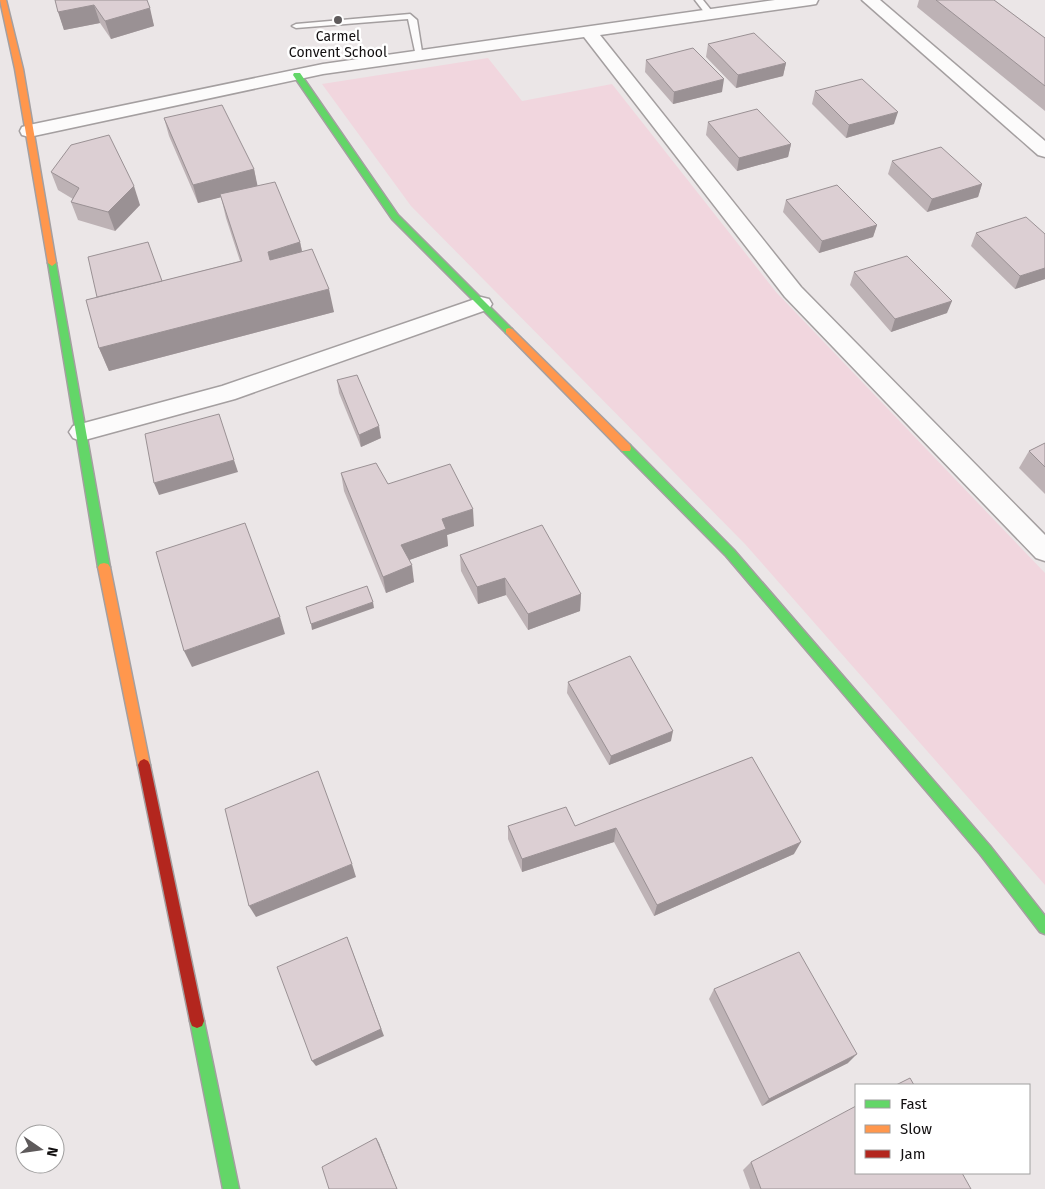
<svg xmlns="http://www.w3.org/2000/svg" width="1045" height="1189" viewBox="0 0 1045 1189" font-family="'Fira Sans',sans-serif">
<style>
.green{fill:#f1d6de}
.lines{fill:none;stroke-linecap:round;stroke-linejoin:round}
.lane-casing{stroke:#a49fa0;stroke-width:3}
.street-casing{stroke:#a49fa0;stroke-width:3}
.fast-casing{stroke:#a49fa0;stroke-width:3}
.slow-casing{stroke:#a49fa0;stroke-width:3}
.jam-casing{stroke:#a49fa0;stroke-width:3}
.lane{fill:#fcfbfb;fill-rule:evenodd}
.street{fill:#fcfbfb;fill-rule:evenodd}
.fast{fill:#63d668;fill-rule:evenodd}
.slow{fill:#ff974d;fill-rule:evenodd}
.jam{fill:#b3261e;fill-rule:evenodd}
.wall{fill:#bdb2b5}
.shaded-wall{fill:#9a9194}
.building{fill:#dccfd3;stroke:#9a9194}
.poi-dot{fill:#5e5a5b;stroke:#fff;stroke-width:2}
.labels{text-anchor:middle;stroke-width:5;stroke-linejoin:round;paint-order:stroke}
.far-poi-label{font-size:14px;fill:#120f10;stroke:#fff}
</style>
<rect width="100%" height="100%" fill="#ebe6e7"/>
<path class="green" d="M 488,58 L 522,101 L 612,84 L 776,292 L 1045,573 L 1045,885 L 745,544 L 411,206 L 322,84 Z"/>
<g class="lines">
<defs>
<g id="lane">
<path d="M 695,0 L 703,0 L 715,15 L 714,17 L 708,17 Z"/>
<path d="M 410,14 L 417,20 L 423,58 L 416,56 L 408,19 L 296,28 L 292,26 L 296,24 Z"/>
</g>
<g id="street">
<path d="M 775,0 L 818,0 L 816,4 L 810,5 L 600,35 L 801,287 L 1045,535 L 1045,561 L 1036,558 L 785,297 L 584,37 L 323,74 L 29,137 L 22,135 L 20,131 L 22,127 L 29,125 L 323,64 Z"/>
<path d="M 862,0 L 880,0 L 1045,141 L 1045,157 L 1038,155 Z"/>
<path d="M 481,297 L 489,299 L 492,304 L 489,309 L 235,399 L 81,441 L 73,438 L 69,432 L 73,426 L 222,386 Z"/>
</g>
<g id="fast">
<path d="M 294,73 L 300,73 L 398,215 L 512,329 L 512,333 L 506,333 L 392,219 L 293,75 Z"/>
<path d="M 52,260 L 56,263 L 110,567 L 108,570 L 100,570 L 98,567 L 48,263 Z"/>
<path d="M 626,444 L 630,445 L 734,550 L 990,846 L 1045,916 L 1045,934 L 1040,932 L 980,854 L 726,556 L 622,451 L 621,448 L 622,445 Z"/>
<path d="M 197,1014 L 202,1016 L 204,1021 L 239,1189 L 223,1189 L 190,1021 L 192,1016 Z"/>
</g>
<g id="slow">
<path d="M 0,0 L 6,0 L 23,69 L 56,263 L 52,266 L 48,263 L 15,69 Z"/>
<path d="M 509,328 L 512,329 L 630,445 L 631,448 L 630,451 L 622,451 L 506,333 L 506,329 Z"/>
<path d="M 104,563 L 108,564 L 110,567 L 150,765 L 148,769 L 144,771 L 140,769 L 138,765 L 98,567 L 100,564 Z"/>
</g>
<path id="jam" d="M 144,759 L 148,761 L 150,765 L 204,1021 L 202,1026 L 197,1028 L 192,1026 L 190,1021 L 138,765 L 140,761 Z"/>
</defs>
<use href="#lane" class="lane-casing"/>
<use href="#street" class="street-casing"/>
<use href="#fast" class="fast-casing"/>
<use href="#slow" class="slow-casing"/>
<use href="#jam" class="jam-casing"/>
<use href="#lane" class="lane"/>
<use href="#street" class="street"/>
<use href="#fast" class="fast"/>
<use href="#slow" class="slow"/>
<use href="#jam" class="jam"/>
</g>
<g class="wall">
<path d="M 55,0 L 147,0 L 154,26 L 111,39 L 100,23 L 64,30 Z"/>
<path d="M 919,0 L 994,0 L 1045,38 L 1045,111 L 917,7 Z"/>
<path d="M 708,44 L 786,63 L 783,76 L 736,88 L 706,57 Z"/>
<path d="M 646,60 L 722,92 L 673,104 L 645,72 Z"/>
<path d="M 815,91 L 894,124 L 846,138 L 812,104 Z"/>
<path d="M 164,118 L 254,169 L 257,186 L 300,242 L 302,251 L 334,312 L 109,371 L 99,348 L 162,281 L 240,261 L 226,218 L 221,197 L 198,203 L 169,136 Z"/>
<path d="M 708,122 L 791,144 L 788,157 L 737,171 L 706,135 Z"/>
<path d="M 892,161 L 982,184 L 978,197 L 927,212 L 888,174 Z"/>
<path d="M 51,172 L 140,205 L 115,231 L 78,220 L 71,202 L 73,199 L 58,190 Z"/>
<path d="M 786,200 L 877,225 L 873,237 L 819,253 L 783,212 Z"/>
<path d="M 976,233 L 1045,234 L 1045,279 L 1015,289 L 971,246 Z"/>
<path d="M 854,272 L 947,313 L 891,332 L 850,285 Z"/>
<path d="M 337,380 L 381,438 L 361,447 L 339,393 Z"/>
<path d="M 1045,443 L 1045,494 L 1019,468 L 1029,451 Z"/>
<path d="M 341,473 L 388,484 L 474,526 L 447,535 L 448,546 L 409,560 L 414,582 L 386,593 L 344,491 Z"/>
<path d="M 460,555 L 581,594 L 580,611 L 528,630 L 506,595 L 478,604 L 461,571 Z"/>
<path d="M 568,682 L 671,741 L 609,765 L 567,693 Z"/>
<path d="M 752,757 L 794,854 L 654,916 L 614,842 L 522,872 L 508,839 L 508,826 L 575,826 Z"/>
<path d="M 714,989 L 848,1063 L 762,1106 L 709,999 Z"/>
<path d="M 751,1162 L 971,1189 L 750,1189 L 743,1170 Z"/>
</g>
<g class="shaded-wall">
<path d="M 94,5 L 100,23 L 64,30 L 58,12 Z"/>
<path d="M 150,8 L 154,26 L 111,39 L 105,21 Z"/>
<path d="M 786,63 L 783,76 L 736,88 L 738,75 Z"/>
<path d="M 724,79 L 722,92 L 673,104 L 674,92 Z"/>
<path d="M 898,112 L 894,124 L 846,138 L 849,125 Z"/>
<path d="M 791,144 L 788,157 L 737,171 L 739,158 Z"/>
<path d="M 254,169 L 258,188 L 198,203 L 193,185 Z"/>
<path d="M 982,184 L 978,197 L 927,212 L 932,199 Z"/>
<path d="M 134,186 L 140,205 L 115,231 L 108,212 Z"/>
<path d="M 877,225 L 873,237 L 819,253 L 822,241 Z"/>
<path d="M 300,242 L 305,266 L 273,276 L 268,252 Z"/>
<path d="M 1045,268 L 1045,279 L 1015,289 L 1020,276 Z"/>
<path d="M 329,289 L 334,312 L 109,371 L 99,348 Z"/>
<path d="M 952,301 L 947,313 L 891,332 L 895,319 Z"/>
<path d="M 379,426 L 381,438 L 361,447 L 359,435 Z"/>
<path d="M 234,460 L 238,472 L 159,495 L 154,483 Z"/>
<path d="M 473,509 L 474,526 L 447,535 L 448,546 L 404,562 L 401,545 L 442,519 Z"/>
<path d="M 412,565 L 414,582 L 386,593 L 383,577 Z"/>
<path d="M 505,578 L 506,595 L 478,604 L 477,587 Z"/>
<path d="M 581,594 L 580,611 L 528,630 L 528,614 Z"/>
<path d="M 373,602 L 374,608 L 312,630 L 311,624 Z"/>
<path d="M 280,617 L 285,634 L 192,667 L 184,651 Z"/>
<path d="M 673,731 L 671,741 L 609,765 L 611,756 Z"/>
<path d="M 616,828 L 614,842 L 522,872 L 522,859 Z"/>
<path d="M 801,842 L 794,854 L 654,916 L 657,905 Z"/>
<path d="M 352,864 L 356,877 L 256,917 L 249,906 Z"/>
<path d="M 347,937 L 384,1036 L 316,1066 L 312,1061 Z"/>
<path d="M 857,1054 L 848,1063 L 762,1106 L 769,1099 Z"/>
<path d="M 376,1138 L 379,1143 L 397,1189 Z"/>
</g>
<g class="building">
<path d="M 55,0 L 147,0 L 150,8 L 105,21 L 94,5 L 58,12 Z"/>
<path d="M 936,0 L 994,0 L 1045,38 L 1045,86 Z"/>
<path d="M 754,33 L 786,63 L 738,75 L 708,44 Z"/>
<path d="M 693,48 L 724,79 L 674,92 L 646,60 Z"/>
<path d="M 862,79 L 898,112 L 849,125 L 815,91 Z"/>
<path d="M 222,105 L 254,169 L 193,185 L 164,118 Z"/>
<path d="M 757,109 L 791,144 L 739,158 L 708,122 Z"/>
<path d="M 109,135 L 134,186 L 108,212 L 71,202 L 79,188 L 51,172 L 71,145 Z"/>
<path d="M 941,147 L 982,184 L 932,199 L 892,161 Z"/>
<path d="M 275,182 L 300,242 L 268,252 L 270,260 L 312,249 L 329,289 L 99,348 L 86,300 L 242,261 L 220,194 Z"/>
<path d="M 837,185 L 877,225 L 822,241 L 786,200 Z"/>
<path d="M 1026,217 L 1045,234 L 1045,268 L 1020,276 L 976,233 Z"/>
<path d="M 148,242 L 162,281 L 97,297 L 88,257 Z"/>
<path d="M 907,256 L 952,301 L 895,319 L 854,272 Z"/>
<path d="M 357,375 L 379,426 L 359,435 L 337,380 Z"/>
<path d="M 219,414 L 234,460 L 154,483 L 145,434 Z"/>
<path d="M 1045,443 L 1045,467 L 1029,451 Z"/>
<path d="M 376,463 L 388,484 L 450,464 L 473,509 L 442,519 L 446,529 L 401,545 L 412,565 L 383,577 L 341,473 Z"/>
<path d="M 245,523 L 280,617 L 184,651 L 156,552 Z"/>
<path d="M 542,525 L 581,594 L 528,614 L 505,578 L 477,587 L 460,555 Z"/>
<path d="M 367,586 L 373,602 L 311,624 L 306,607 Z"/>
<path d="M 630,656 L 673,731 L 611,756 L 568,682 Z"/>
<path d="M 752,757 L 801,842 L 657,905 L 616,828 L 522,859 L 508,826 L 566,807 L 575,826 Z"/>
<path d="M 318,771 L 352,864 L 249,906 L 225,809 Z"/>
<path d="M 347,937 L 381,1029 L 312,1061 L 277,967 Z"/>
<path d="M 799,952 L 857,1054 L 769,1099 L 714,989 Z"/>
<path d="M 910,1078 L 914,1085 L 896,1085 Z"/>
<path d="M 856,1106 L 856,1173 L 962,1173 L 971,1189 L 761,1189 L 751,1162 Z"/>
<path d="M 376,1138 L 397,1189 L 329,1189 L 322,1167 Z"/>
</g>
<circle class="poi-dot" cx="338" cy="20" r="5"/>
<g class="labels">
<g class="far-poi-label">
<text x="338" y="41">Carmel<tspan x="338" dy="16">Convent School</tspan></text>
</g>
</g>
<rect x="855" y="1084" width="175" height="90" fill="#ffffff" stroke="#a09f9f"/>
<rect x="865" y="1100" width="25" height="8" fill="#63d668" stroke="#a09f9f"/>
<text x="900" y="1109" font-size="15" fill="#120f10">Fast</text>
<rect x="865" y="1125" width="25" height="8" fill="#ff974d" stroke="#a09f9f"/>
<text x="900" y="1134" font-size="15" fill="#120f10">Slow</text>
<rect x="865" y="1150" width="25" height="8" fill="#b3261e" stroke="#a09f9f"/>
<text x="900" y="1159" font-size="15" fill="#120f10">Jam</text>
<g transform="translate(40 1149) rotate(103)"><circle r="24" fill="#ffffff" stroke="#a09f9f"/>
<path d="M0-4L9 19L0 12L-9 19Z" fill="#5e5a5b"/>
<text y="-8" font-size="14" font-weight="bold" text-anchor="middle" fill="#120f10">N</text>
</g>
</svg>
